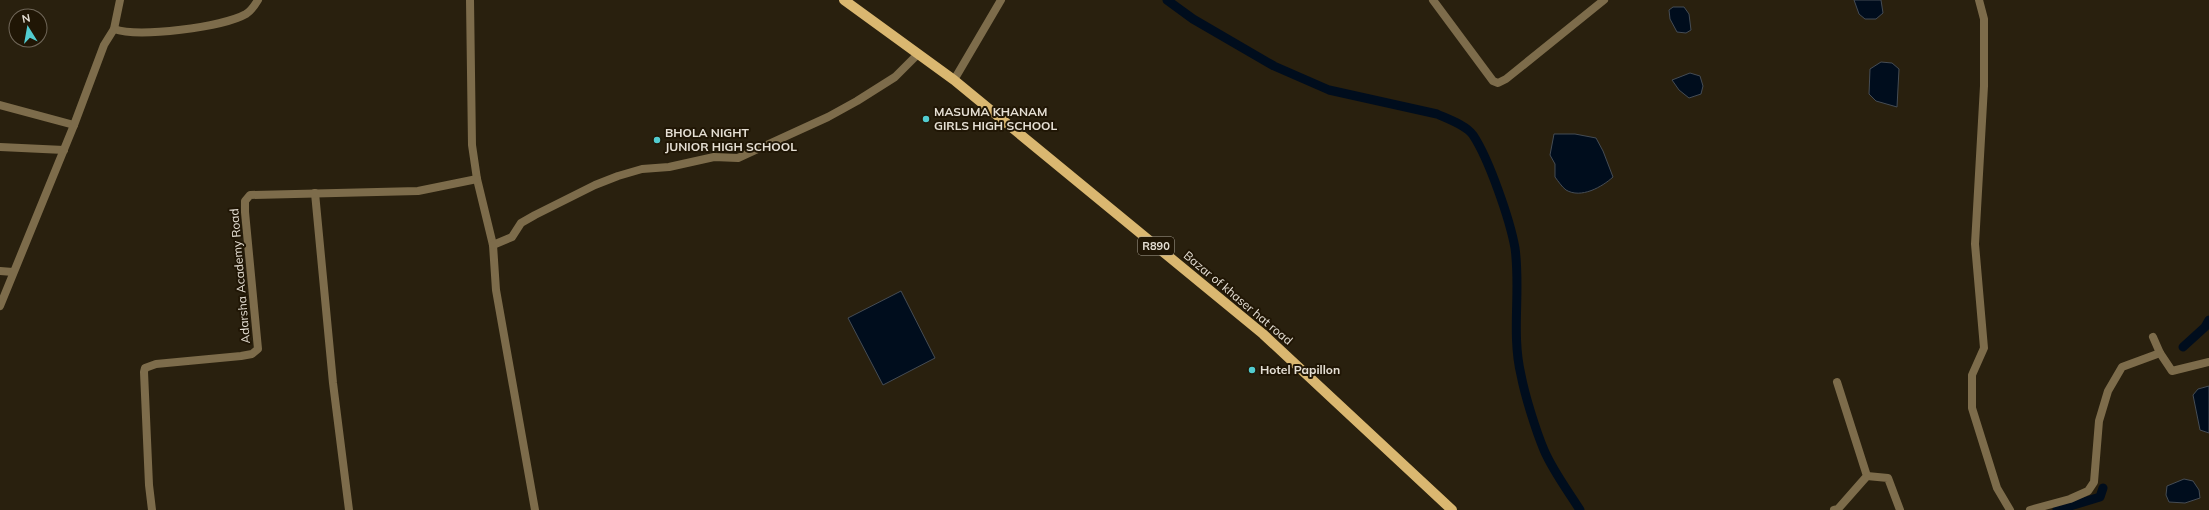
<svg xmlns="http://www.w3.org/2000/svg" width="2209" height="510" viewBox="0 0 2209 510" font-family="Mulish,sans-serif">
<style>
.water{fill:#000d1d;stroke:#454c54}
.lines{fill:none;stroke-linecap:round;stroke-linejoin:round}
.canal{stroke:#000d1d;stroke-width:9}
.minor{stroke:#7d6c4b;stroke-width:8}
.tertiary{stroke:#7d6c4b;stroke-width:8}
.primary{stroke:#dab770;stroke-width:10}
.poi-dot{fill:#52ccd0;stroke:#201605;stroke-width:1.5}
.labels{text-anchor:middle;stroke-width:4;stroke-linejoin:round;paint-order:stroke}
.shield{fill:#201605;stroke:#aaa396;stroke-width:1}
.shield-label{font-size:11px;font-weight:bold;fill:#e5dfd4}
.poi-label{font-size:12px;font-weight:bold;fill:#e5dfd4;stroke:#201605;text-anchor:start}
.street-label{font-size:12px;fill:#e5dfd4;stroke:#201605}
</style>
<rect width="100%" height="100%" fill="#29200e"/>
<g class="water">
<path d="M 1854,0 L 1881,0 L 1883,13 L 1876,19 L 1865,19 L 1859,14 Z"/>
<path d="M 1673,7 L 1684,7 L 1689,14 L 1691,30 L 1686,33 L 1677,32 L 1670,19 L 1669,10 Z"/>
<path d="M 1881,62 L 1892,63 L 1899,69 L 1897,107 L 1876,101 L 1869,94 L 1870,69 Z"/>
<path d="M 1690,73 L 1700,76 L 1703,86 L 1701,94 L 1689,98 L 1679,90 L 1672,80 Z"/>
<path d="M 1554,134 L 1575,134 L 1596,138 L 1603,151 L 1613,177 C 1602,187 1581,199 1566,190 C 1562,187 1558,181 1555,177 L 1555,164 L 1550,155 Z"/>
<path d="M 901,291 L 935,358 L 883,385 L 848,318 Z"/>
<path d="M 2209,386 L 2209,433 L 2200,430 L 2193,395 L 2198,389 Z"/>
<path d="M 2184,479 L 2193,481 L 2199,490 L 2200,498 L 2185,503 L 2169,502 L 2166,495 L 2167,486 Z"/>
</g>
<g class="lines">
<g class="canal">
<path d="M 1167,0 L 1193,19 L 1274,66 L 1329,90 L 1437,114 C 1448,119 1466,125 1473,135 C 1489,159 1510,220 1515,248 C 1521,291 1511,333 1521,375 C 1525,396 1536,431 1544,450 C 1553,471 1568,491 1580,510"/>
<path d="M 2183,347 L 2205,327 L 2209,320"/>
<path d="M 2057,510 L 2100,497 L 2103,488"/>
</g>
<g class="minor">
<path d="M 470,0 L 472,145 L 477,179 L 493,245 L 496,290 L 535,510"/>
<path d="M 1433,0 L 1493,81 L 1498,83 L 1506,79 L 1604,0"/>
<path d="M 1979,0 L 1984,19 L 1984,86 L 1975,244 L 1984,348 L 1972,375 L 1972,408 L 1997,488 L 2010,510"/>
<path d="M 0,105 L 74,125"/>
<path d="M 0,147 L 64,150"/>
<path d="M 315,193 L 333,383 L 349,510"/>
<path d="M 493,245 L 512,237 L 521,223 L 535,215 L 595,185 L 618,176 L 642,169 L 669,167 L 714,157 L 738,158 L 828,117 L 857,101 L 895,77 L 917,55"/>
<path d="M 0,271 L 13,272"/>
<path d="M 2160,353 L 2172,371 L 2209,362"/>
<path d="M 1867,476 L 1888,478 L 1900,510"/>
<path d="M 152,510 L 149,485 L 144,372 L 145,368 L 156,364 L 241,356 L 252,354 L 258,349 L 245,212 L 245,201 L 250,195 L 418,191 L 477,179"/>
<path d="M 1834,510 L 1838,509 L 1867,476 L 1837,382"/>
<path d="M 2030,510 L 2070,499 L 2088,491 L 2094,482 L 2099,421 L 2108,391 L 2122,367 L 2160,353 L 2153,337"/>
</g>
<g class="tertiary">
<path d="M 114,29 C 139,38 223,27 246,14 C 251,11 255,5 258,0"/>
<path d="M 954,80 L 1001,0"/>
<path d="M 0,306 L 74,125 L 104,45 L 114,29 L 120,0"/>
</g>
<path class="primary" d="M 844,0 L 954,80 L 1263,334 L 1452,510"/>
</g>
<g class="poi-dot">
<circle cx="926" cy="119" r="4"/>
<circle cx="657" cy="140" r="4"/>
<circle cx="1252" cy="370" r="4"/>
</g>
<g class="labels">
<rect class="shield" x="1138" y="237" width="36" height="18" rx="3"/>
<g class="shield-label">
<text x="1156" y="250">R890</text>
</g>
<g class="poi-label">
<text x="934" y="116">MASUMA KHANAM<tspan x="934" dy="14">GIRLS HIGH SCHOOL</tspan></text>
<text x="665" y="137">BHOLA NIGHT<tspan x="665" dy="14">JUNIOR HIGH SCHOOL</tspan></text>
<text x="1260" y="374">Hotel Papillon</text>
</g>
<g class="street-label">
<text transform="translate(240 276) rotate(-95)" y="4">Adarsha Academy Road</text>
<text transform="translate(1238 298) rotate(40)" y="4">Bazar of khaser hat road</text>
</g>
</g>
<g transform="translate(28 28) rotate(349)"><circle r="19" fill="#201605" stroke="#6f6658"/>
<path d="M0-3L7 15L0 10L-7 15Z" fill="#52ccd0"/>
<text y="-6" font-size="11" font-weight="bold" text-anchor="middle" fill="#e5dfd4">N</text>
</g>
</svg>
